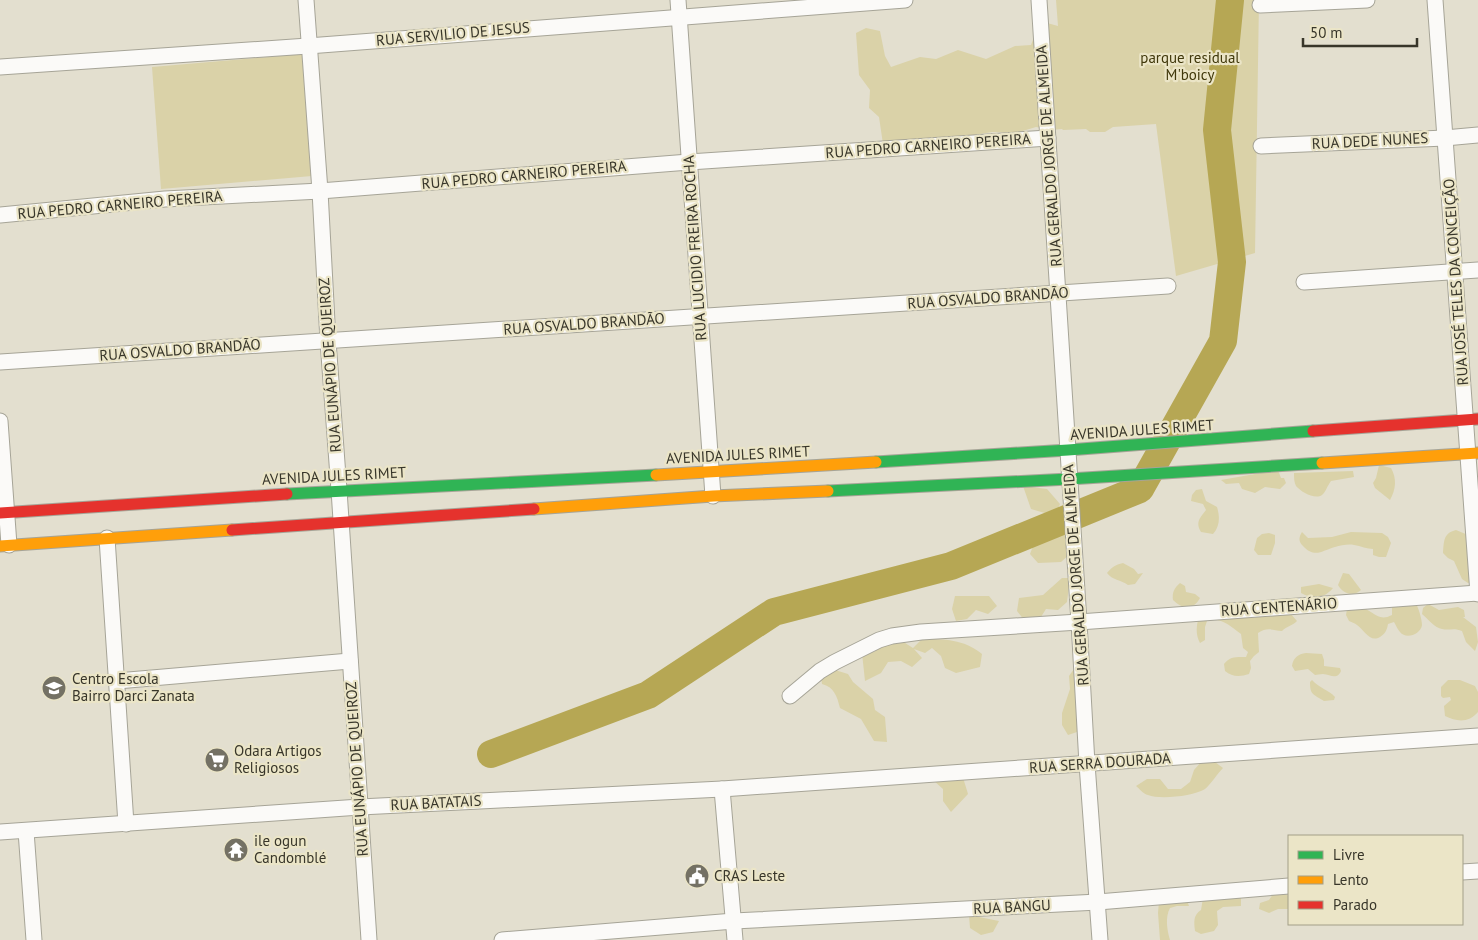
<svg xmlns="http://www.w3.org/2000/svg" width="1478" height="940" viewBox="0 0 1478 940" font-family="'PT Sans',sans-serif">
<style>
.green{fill:#dad2a8}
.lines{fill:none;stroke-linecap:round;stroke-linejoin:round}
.river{stroke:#b6a754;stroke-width:28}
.street-casing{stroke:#a6a497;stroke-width:17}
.fast-casing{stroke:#a6a497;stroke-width:13}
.slow-casing{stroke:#a6a497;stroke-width:13}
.jam-casing{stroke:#a6a497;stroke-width:13}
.street{stroke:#fbfaf8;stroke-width:15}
.fast{stroke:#30b455;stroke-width:11}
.slow{stroke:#ff9f0a;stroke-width:11}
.jam{stroke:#e5322d;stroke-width:11}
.labels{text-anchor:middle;stroke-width:4.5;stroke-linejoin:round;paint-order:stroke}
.street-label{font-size:15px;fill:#38362a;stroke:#ebe5c7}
.park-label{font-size:15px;fill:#40380b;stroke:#ebe5c7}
.poi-label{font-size:15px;fill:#38362a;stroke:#ebe5c7;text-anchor:start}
</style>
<rect width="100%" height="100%" fill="#e3dfcf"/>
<g class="green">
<path d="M 1056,0 L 1259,0 L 1255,253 L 1176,276 L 1156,124 L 1113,127 L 1105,132 L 1090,132 L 1086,129 L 1063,130 L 1062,129 L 1052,130 L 1036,127 L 1016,133 L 992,132 L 904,147 L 883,144 L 879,117 L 869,108 L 870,90 L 859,75 L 856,33 L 866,28 L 880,31 L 885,56 L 891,67 L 920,57 L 936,59 L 958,50 L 986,59 L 1015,46 L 1031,45 L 1040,21 L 1058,26 Z"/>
<path d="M 303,54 L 312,176 L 161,189 L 152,67 Z"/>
<path d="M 1379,465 L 1391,468 C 1397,479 1396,489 1390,500 L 1375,488 L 1373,483 L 1376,478 Z"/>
<path d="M 1278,470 L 1281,478 L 1284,478 L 1286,483 L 1280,489 L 1265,487 L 1255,493 L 1242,489 L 1239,483 L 1226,484 L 1221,480 Z"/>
<path d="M 1353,471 L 1354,477 L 1331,481 C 1327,486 1326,492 1322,495 C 1315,500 1301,492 1296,486 C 1294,482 1294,478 1294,473 Z"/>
<path d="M 1023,486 L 1047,489 L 1060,504 L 1055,516 L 1031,509 Z"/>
<path d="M 1202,489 L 1206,501 L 1217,507 C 1220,517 1220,526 1213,534 L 1201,532 C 1195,522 1200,518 1206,510 L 1203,504 L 1191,501 L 1192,495 L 1196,490 Z"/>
<path d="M 1067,526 L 1070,554 L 1061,562 L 1038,563 L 1030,554 L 1035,541 L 1048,538 L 1055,527 Z"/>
<path d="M 1456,530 L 1468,535 L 1474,581 L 1468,583 L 1462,579 L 1454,561 L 1448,558 L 1443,553 C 1444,542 1443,533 1456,530 Z"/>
<path d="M 1302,532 L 1308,538 L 1332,537 L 1351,532 L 1382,533 L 1388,537 L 1391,543 L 1386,557 L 1379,557 L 1373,555 L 1373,549 C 1367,549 1361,546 1354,545 C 1349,544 1341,545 1335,547 C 1323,550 1315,559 1303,546 C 1298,541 1299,537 1302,532 Z"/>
<path d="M 1269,533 L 1275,535 L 1275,543 L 1271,555 L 1258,555 L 1254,550 L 1257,538 L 1262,534 Z"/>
<path d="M 1123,563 L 1134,569 L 1138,574 L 1143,573 L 1135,584 L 1128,585 C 1121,580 1112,580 1107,573 C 1112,567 1115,565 1123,563 Z"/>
<path d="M 1343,573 L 1349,574 L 1361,590 C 1353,597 1343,594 1338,585 Z"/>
<path d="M 1062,578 L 1070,578 L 1067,602 L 1058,610 L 1046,609 L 1039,620 L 1025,621 L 1017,611 L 1019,598 L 1043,595 Z"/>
<path d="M 1180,583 L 1185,586 L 1186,592 L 1195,594 L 1200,598 C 1193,611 1182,609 1173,600 C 1172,593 1174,588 1180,583 Z"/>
<path d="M 1319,584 L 1333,588 C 1324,599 1312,599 1301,593 L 1301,587 Z"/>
<path d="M 955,596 L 989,596 L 997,606 L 988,614 L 976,610 L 967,619 L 956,621 L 952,609 Z"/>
<path d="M 1415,602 C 1418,606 1422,619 1422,625 C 1421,634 1406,640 1400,632 C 1397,629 1396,625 1394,622 L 1388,624 C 1387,630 1385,634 1380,637 C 1370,643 1364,630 1357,625 C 1355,623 1351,622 1349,621 L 1346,615 L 1347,609 C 1350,608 1355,607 1359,607 C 1373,609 1377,623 1392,615 L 1392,608 L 1393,605 Z"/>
<path d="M 1428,604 L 1439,610 L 1458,607 L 1464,610 L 1465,617 L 1463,617 L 1476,627 L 1478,642 L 1475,651 L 1466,642 L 1462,631 C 1453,627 1450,631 1442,629 C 1435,628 1428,619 1422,614 L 1423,608 Z"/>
<path d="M 1290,613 L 1297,621 C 1292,626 1287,626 1282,631 C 1272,630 1267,627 1258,633 L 1259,652 L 1254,656 L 1250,661 L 1251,668 L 1249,674 C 1240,677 1232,677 1225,671 L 1224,664 C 1230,656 1237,657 1246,657 L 1248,652 L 1243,648 L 1241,634 C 1230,626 1222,617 1207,621 L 1205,627 L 1205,640 L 1200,643 C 1196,636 1196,628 1198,620 L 1242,616 L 1254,618 L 1266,614 Z"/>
<path d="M 922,639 C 945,639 963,639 982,654 L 980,667 L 956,673 L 945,668 L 941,656 L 932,648 L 925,653 L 914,649 L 922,658 L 912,667 L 901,661 L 888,662 L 881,673 L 865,681 L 862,653 L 874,652 L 880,645 L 902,641 L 913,648 Z"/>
<path d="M 1306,653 L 1322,654 L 1324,660 L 1324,666 L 1340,668 L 1341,671 C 1337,680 1331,675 1323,674 C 1320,674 1317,675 1315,675 L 1308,669 L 1295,671 L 1292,666 C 1293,658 1298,654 1306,653 Z"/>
<path d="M 1076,666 L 1080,731 L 1068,735 L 1062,725 L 1062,713 L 1070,689 L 1069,676 Z"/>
<path d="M 835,670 L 848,674 L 853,682 L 873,699 L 875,710 L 885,717 L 887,742 L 874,741 L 861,719 L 840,708 C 837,696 834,687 822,684 L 821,678 Z"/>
<path d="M 1312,680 C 1319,688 1329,690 1335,697 L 1334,700 L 1324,701 C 1313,694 1310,695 1310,682 Z"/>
<path d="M 1448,680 L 1460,680 L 1475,686 L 1478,692 L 1478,712 C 1469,723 1457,722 1445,716 L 1444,706 L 1451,700 L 1450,697 L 1443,698 L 1441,696 L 1441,687 Z"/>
<path d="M 1202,761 L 1215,762 L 1223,768 C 1218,773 1210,785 1205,789 C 1194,796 1160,800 1148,795 C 1143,794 1140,789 1136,786 L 1147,779 L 1160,779 L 1168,789 L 1181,789 L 1190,782 L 1194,770 Z"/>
<path d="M 961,771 L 968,794 L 951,812 L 943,801 L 943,789 L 933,780 Z"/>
<path d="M 1281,892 L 1289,896 L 1289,907 L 1288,909 L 1278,909 L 1269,913 L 1259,909 L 1260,903 L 1269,900 L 1273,894 Z"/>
<path d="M 1241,897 L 1241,906 L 1223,907 L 1217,911 L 1218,925 L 1214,931 L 1201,934 L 1195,931 C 1194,922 1193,915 1201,910 L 1203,898 Z"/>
<path d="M 1187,900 L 1189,906 L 1177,906 L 1170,908 C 1165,917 1167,930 1170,940 L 1160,940 L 1158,913 L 1159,901 Z"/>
<path d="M 969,915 L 999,921 L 993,932 L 981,935 L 970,928 Z"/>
</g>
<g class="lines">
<path class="river" d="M 491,754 L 648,695 L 774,612 L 951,566 L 1140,489 L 1223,341 L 1232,262 L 1217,130 L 1230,0"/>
<defs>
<g id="street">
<path d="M 306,0 L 320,191 L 328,341 L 339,490 L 369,940"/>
<path d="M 678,0 L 713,496"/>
<path d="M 1039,0 L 1079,622 L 1087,764 L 1100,940"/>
<path d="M 1435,0 L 1478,594"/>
<path d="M 1260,5 L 1367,0"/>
<path d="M 0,67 L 308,46 L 905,0"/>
<path d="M 1261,146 L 1445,138 L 1478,135"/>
<path d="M 0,215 L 165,199 L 320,191 L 689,162 L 1048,138"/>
<path d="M 1304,282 L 1478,270"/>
<path d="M 0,362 L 1168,286"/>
<path d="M 0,421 L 9,545"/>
<path d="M 107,538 L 126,824"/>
<path d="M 117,681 L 350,661"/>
<path d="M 790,696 L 820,671 L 835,662 L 879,640 L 892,636 L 921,632 L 1079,622 L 1478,593"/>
<path d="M 722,789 L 735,940"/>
<path d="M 26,831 L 34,940"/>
<path d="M 0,832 L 360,807 L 722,789 L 1478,736"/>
<path d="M 1462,872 L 1478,871"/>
<path d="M 502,940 L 734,921 L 1098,902 L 1289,886"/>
</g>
<g id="fast">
<path d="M 876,462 L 1068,450 L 1313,431"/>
<path d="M 828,491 L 1069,479 L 1322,463"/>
<path d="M 287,494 L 656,475"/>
</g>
<g id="slow">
<path d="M 1322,463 L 1478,453"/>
<path d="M 656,475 L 876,462"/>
<path d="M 534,509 L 713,496 L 828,491"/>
<path d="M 0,546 L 232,530"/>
</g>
<g id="jam">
<path d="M 1313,431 L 1478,419"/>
<path d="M 0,513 L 287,494"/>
<path d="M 232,530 L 534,509"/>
</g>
</defs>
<use href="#street" class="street-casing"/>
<use href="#fast" class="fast-casing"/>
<use href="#slow" class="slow-casing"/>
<use href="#jam" class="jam-casing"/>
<use href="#street" class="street"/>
<use href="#fast" class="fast"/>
<use href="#slow" class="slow"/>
<use href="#jam" class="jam"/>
</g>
<defs>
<symbol id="school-disc" viewBox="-11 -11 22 22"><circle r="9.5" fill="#747164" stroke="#ebe5c7"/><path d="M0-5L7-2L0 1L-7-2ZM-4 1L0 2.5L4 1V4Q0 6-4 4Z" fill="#fff"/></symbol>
<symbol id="supermarket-disc" viewBox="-11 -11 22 22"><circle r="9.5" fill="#747164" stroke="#ebe5c7"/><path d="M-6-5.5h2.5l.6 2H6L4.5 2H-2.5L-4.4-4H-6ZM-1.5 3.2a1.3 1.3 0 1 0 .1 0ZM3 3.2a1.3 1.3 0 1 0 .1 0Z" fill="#fff"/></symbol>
<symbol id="temple-disc" viewBox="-11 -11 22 22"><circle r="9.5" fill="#747164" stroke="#ebe5c7"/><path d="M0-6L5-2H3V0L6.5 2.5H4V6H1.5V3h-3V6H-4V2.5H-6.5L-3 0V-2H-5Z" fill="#fff"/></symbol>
<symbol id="civic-disc" viewBox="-11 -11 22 22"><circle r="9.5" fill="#747164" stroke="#ebe5c7"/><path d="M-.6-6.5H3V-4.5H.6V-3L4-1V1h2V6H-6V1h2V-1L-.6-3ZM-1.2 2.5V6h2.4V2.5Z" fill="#fff"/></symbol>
</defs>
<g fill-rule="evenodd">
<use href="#school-disc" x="40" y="674" width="28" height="28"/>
<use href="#supermarket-disc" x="203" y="746" width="28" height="28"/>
<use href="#temple-disc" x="222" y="836" width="28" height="28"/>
<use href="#civic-disc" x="683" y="862" width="28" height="28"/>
</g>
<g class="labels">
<g class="street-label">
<text transform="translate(453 34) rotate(-5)" y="5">RUA SERVILIO DE JESUS</text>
<text transform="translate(1370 141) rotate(-3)" y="5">RUA DEDE NUNES</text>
<text transform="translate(928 146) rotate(-4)" y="5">RUA PEDRO CARNEIRO PEREIRA</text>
<text transform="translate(1049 156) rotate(-94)" y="5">RUA GERALDO JORGE DE ALMEIDA</text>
<text transform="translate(524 175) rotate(-5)" y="5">RUA PEDRO CARNEIRO PEREIRA</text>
<text transform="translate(120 205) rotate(-5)" y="5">RUA PEDRO CARNEIRO PEREIRA</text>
<text transform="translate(695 248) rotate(-94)" y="5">RUA LUCIDIO FREIRA ROCHA</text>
<text transform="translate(1456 282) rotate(-94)" y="5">RUA JOSÉ TELES DA CONCEIÇÃO</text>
<text transform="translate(988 298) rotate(-4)" y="5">RUA OSVALDO BRANDÃO</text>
<text transform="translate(584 324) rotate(-4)" y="5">RUA OSVALDO BRANDÃO</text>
<text transform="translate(180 350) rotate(-4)" y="5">RUA OSVALDO BRANDÃO</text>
<text transform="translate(330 365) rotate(-94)" y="5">RUA EUNÁPIO DE QUEIROZ</text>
<text transform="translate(1142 430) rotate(-4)" y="5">AVENIDA JULES RIMET</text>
<text transform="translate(738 455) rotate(-3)" y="5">AVENIDA JULES RIMET</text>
<text transform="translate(334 476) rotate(-3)" y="5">AVENIDA JULES RIMET</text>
<text transform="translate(1076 575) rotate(-94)" y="5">RUA GERALDO JORGE DE ALMEIDA</text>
<text transform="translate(1279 607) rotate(-4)" y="5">RUA CENTENÁRIO</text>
<text transform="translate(1100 763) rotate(-4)" y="5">RUA SERRA DOURADA</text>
<text transform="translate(357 769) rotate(-94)" y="5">RUA EUNÁPIO DE QUEIROZ</text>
<text transform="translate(436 803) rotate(-3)" y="5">RUA BATATAIS</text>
<text transform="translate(1012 907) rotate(-3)" y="5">RUA BANGU</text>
</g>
<g class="park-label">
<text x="1190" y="63">parque residual<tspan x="1190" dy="17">M'boicy</tspan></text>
</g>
<g class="poi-label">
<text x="72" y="684">Centro Escola<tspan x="72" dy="17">Bairro Darci Zanata</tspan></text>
<text x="234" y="756">Odara Artigos<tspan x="234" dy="17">Religiosos</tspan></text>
<text x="254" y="846">ile ogun<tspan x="254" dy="17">Candomblé</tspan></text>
<text x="714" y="881">CRAS Leste</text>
</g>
</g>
<rect x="1288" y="835" width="175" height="90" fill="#ebe5c7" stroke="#a39f88"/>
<rect x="1298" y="851" width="25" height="8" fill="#30b455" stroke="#a39f88"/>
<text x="1333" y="860" font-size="15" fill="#38362a">Livre</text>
<rect x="1298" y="876" width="25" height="8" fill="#ff9f0a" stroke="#a39f88"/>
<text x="1333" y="885" font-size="15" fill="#38362a">Lento</text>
<rect x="1298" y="901" width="25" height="8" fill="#e5322d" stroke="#a39f88"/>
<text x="1333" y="910" font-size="15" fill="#38362a">Parado</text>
<path d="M1303 38v8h114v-8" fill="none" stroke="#38362a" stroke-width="2.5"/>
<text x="1310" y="38" font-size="15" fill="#38362a" stroke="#ebe5c7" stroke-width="4" paint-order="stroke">50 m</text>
</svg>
